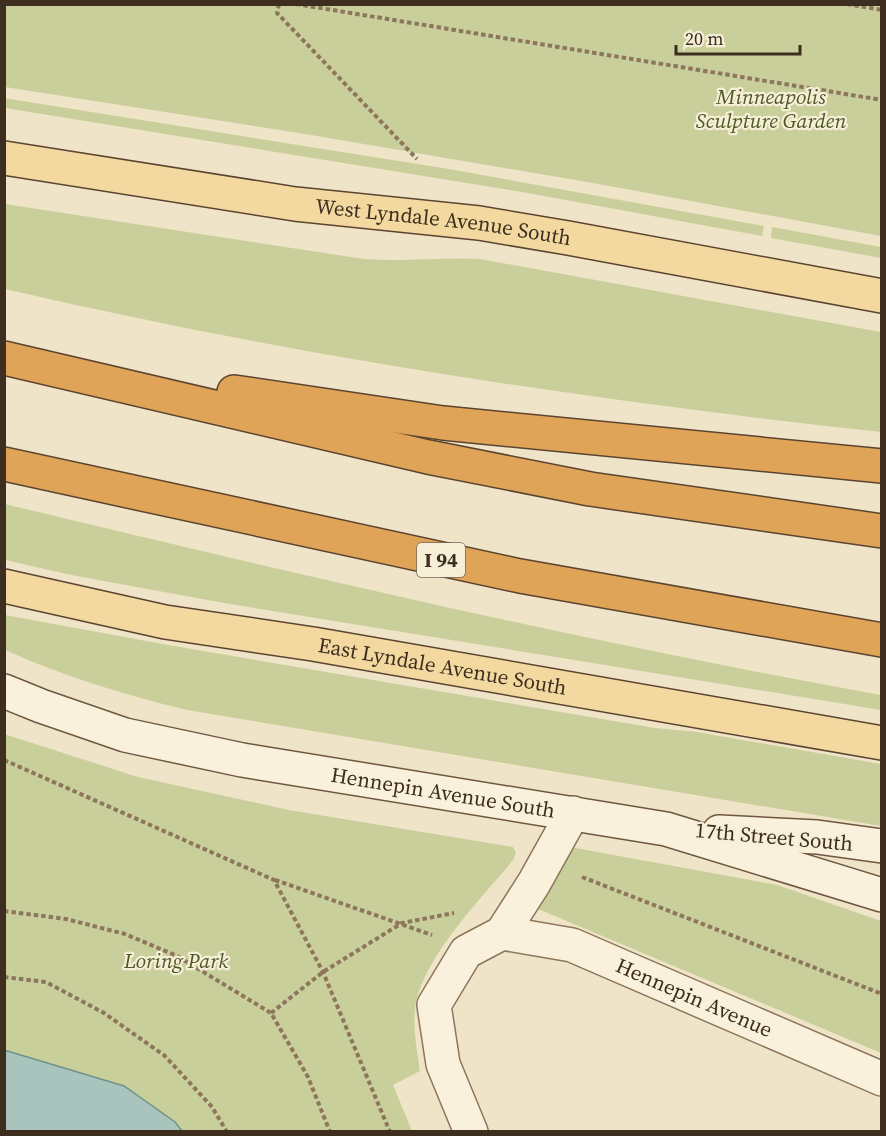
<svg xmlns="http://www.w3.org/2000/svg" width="886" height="1136" viewBox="0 0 886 1136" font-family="'Source Serif 4',serif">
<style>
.green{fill:#c9cf9b}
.water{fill:#a9c4bc;stroke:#6f938a;stroke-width:1.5}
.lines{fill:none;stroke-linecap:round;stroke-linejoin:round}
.minor-casing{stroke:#8d765c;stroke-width:36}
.secondary-casing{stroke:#6f573f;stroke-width:36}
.primary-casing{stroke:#5b4430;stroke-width:36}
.motorway-casing{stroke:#5b4430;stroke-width:36}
.path{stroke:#8d765c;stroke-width:4;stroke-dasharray:4.5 3;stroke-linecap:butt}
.minor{stroke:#faf1dc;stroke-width:33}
.secondary{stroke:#faf1dc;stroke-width:33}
.primary{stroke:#f3d9a0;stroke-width:33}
.motorway{stroke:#e0a458;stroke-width:33}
.labels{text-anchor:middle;stroke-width:4.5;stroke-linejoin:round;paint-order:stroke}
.shield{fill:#f7eed8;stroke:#756857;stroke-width:1.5}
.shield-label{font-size:20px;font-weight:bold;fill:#3d2e20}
.park-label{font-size:21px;font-style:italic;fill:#4d5a26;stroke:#f7eed8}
.street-label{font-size:21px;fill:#3d2e20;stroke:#f7eed8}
</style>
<rect width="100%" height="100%" fill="#f0e4c8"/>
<g class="green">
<path d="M 4,5 L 881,5 L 881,236 L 593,183 L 305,134 L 5,87 Z"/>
<path d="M 4,98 L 449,169 L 764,226 L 762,236 L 522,192 L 5,108 Z"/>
<path d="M 5,204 L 364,259 C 403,262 441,257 480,259 L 881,332 L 881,432 C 586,400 294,356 5,289 Z"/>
<path d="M 772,227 L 881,247 L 881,258 L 771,238 Z"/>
<path d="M 5,504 C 295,574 587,642 881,695 L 881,710 L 224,603 L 71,575 L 5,560 Z"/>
<path d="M 5,615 L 168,645 L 655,728 L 697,732 L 881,764 L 881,826 L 187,710 C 125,695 63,676 5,650 Z"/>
<path d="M 4,734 L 138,777 L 289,810 L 513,847 L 516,853 L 513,860 C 482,898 420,960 415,1010 C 413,1030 417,1051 420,1071 L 393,1085 L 412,1131 L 5,1131 Z"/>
<path d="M 570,847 L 777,885 L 881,921 L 881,1053 L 538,909 Z"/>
</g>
<path class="water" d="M 4,1050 L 124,1086 L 175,1122 L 182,1131 L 5,1131 Z"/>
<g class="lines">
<defs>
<g id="minor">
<path id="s1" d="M 502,933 L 572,945 L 882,1079"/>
<path d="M 471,1132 L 443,1064 L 434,1005 L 466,952 L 502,933 L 534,883 L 573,813"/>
</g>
<g id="secondary">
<path id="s2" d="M 4,691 L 41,706 L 125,735 L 242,760 L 666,829 L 882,895"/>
<path d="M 719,832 L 817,837 L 882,846"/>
</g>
<g id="primary">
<path id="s3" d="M 4,158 L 295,204 L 479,223 L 568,238 L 882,296"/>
<path id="s4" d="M 4,586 L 165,622 L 313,644 L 882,743"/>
</g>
<g id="motorway">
<path d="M 4,358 L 428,457 L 590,489 L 882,531"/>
<path d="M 234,392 L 443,423 L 882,466"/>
<path d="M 4,464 L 520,576 L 882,640"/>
</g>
</defs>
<use href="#minor" class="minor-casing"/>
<use href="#secondary" class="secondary-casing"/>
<use href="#primary" class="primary-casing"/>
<use href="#motorway" class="motorway-casing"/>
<g class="path">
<path d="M 279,4 L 277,13 L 417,159"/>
<path d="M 296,4 L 882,100"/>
<path d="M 847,4 L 882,10"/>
<path d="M 4,760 L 274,880 L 323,972 L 390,1132"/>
<path d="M 582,877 L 882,994"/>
<path d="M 275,880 L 432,935"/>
<path d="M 4,911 L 66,919 L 125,934 L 177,956 L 271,1013 L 308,1077 L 330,1132"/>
<path d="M 4,977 L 46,982 L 104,1013 L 165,1056 L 212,1107 L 227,1132"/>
<path d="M 271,1013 L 323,972 L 402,923 L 454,913"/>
</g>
<use href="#minor" class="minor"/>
<use href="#secondary" class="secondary"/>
<use href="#primary" class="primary"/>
<use href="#motorway" class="motorway"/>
</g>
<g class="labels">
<rect class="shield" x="417" y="543" width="48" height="34" rx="4.5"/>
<g class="shield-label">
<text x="441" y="567">I 94</text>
</g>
<g class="park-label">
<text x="771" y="104">Minneapolis<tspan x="771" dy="24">Sculpture Garden</tspan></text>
<text x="176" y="968">Loring Park</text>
</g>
<g class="street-label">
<text dy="7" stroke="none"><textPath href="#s3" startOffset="444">West Lyndale Avenue South</textPath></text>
<text dy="7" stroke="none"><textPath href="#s4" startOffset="446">East Lyndale Avenue South</textPath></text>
<text dy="7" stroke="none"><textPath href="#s2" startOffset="452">Hennepin Avenue South</textPath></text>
<text transform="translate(774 837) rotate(5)" y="7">17th Street South</text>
<text dy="7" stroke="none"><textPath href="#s1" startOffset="204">Hennepin Avenue</textPath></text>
</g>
</g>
<rect width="886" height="1136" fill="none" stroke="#3d2e20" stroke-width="12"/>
<path d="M676 45v9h124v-9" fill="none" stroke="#3d2e20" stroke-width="3"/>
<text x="685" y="45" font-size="18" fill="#3d2e20" stroke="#f7eed8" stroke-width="4.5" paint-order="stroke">20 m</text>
</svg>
